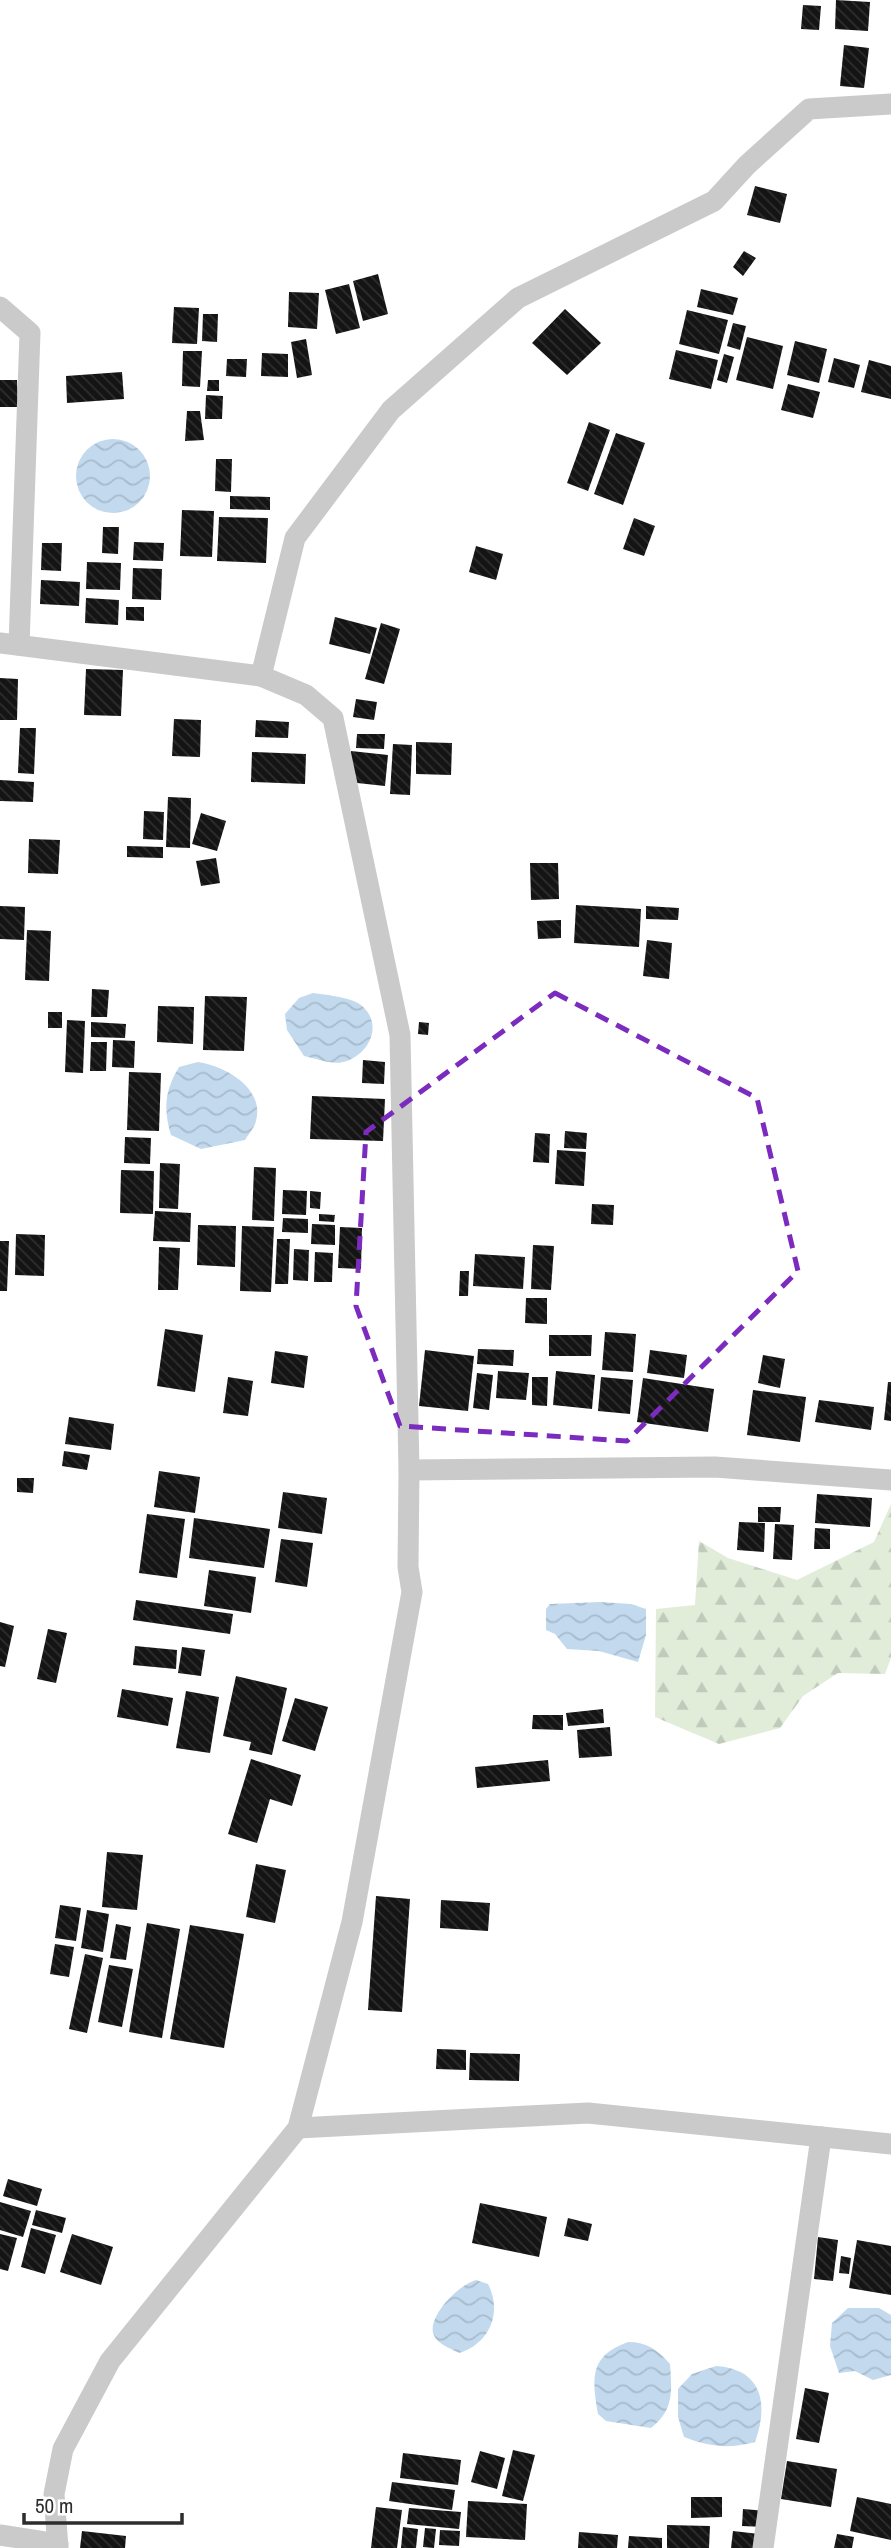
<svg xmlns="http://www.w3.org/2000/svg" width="891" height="2548" viewBox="0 0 891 2548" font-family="'Archivo Narrow',sans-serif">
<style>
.forest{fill:url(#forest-firs)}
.water{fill:url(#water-waves)}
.building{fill:url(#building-back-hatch)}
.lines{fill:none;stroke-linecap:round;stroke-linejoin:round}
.street{stroke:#cacaca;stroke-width:21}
.marked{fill:none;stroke:#7b2cbf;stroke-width:5;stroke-dasharray:14 9;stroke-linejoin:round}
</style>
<defs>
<pattern id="forest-firs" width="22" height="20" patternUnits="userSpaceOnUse" patternTransform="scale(1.75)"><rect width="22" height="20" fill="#e1ecd9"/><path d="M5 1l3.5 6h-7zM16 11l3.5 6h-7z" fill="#c1cbbb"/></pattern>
<pattern id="water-waves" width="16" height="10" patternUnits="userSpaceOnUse" patternTransform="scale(1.75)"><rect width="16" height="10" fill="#c2d9ee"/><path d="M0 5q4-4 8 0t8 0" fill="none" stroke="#a7bbcc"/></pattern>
<pattern id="building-back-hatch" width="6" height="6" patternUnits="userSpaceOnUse" patternTransform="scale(1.75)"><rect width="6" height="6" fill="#141414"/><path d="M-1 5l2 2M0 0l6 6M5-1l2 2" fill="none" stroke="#2e2e2e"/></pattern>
</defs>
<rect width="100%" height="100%" fill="#fff"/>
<path class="forest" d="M 891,1504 L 891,1658 L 885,1674 L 838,1673 L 803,1696 L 780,1728 L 719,1744 L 655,1717 L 656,1609 L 695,1605 L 699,1541 L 728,1558 L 797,1580 L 874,1542 Z"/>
<g class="water">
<circle cx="113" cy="476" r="37"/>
<path d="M 313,993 C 327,995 350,997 361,1005 C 383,1023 371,1052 347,1061 C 334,1066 318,1059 304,1056 L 287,1030 L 285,1014 L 299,998 Z"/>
<path d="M 198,1062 C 225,1066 265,1088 256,1121 C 255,1127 248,1135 245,1140 L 201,1149 L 171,1135 C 163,1109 165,1090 179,1067 Z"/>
<path d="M 600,1602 L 631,1604 L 646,1609 L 646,1635 L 638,1662 L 599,1651 L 567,1649 L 555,1634 L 546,1630 L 546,1609 L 550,1604 Z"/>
<path d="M 476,2280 L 488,2284 C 503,2313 489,2344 459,2353 C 450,2348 436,2344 433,2333 C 429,2314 460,2284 476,2280 Z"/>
<path d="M 848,2308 L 879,2308 L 891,2315 L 891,2375 L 873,2380 L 855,2371 L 839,2373 L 830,2346 L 832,2323 Z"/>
<path d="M 628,2342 C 647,2342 658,2350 670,2364 C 672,2392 674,2410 651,2428 L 606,2421 L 598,2414 C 592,2378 589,2356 628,2342 Z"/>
<path d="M 716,2366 C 762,2369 769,2404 755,2442 C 730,2449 709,2447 684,2437 L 678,2417 L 678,2389 L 692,2374 Z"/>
</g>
<g class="building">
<path d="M 836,0 L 870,2 L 868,31 L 835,29 Z"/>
<path d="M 803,5 L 821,6 L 819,30 L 801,29 Z"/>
<path d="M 844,45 L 869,48 L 864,88 L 840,86 Z"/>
<path d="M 755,186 L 787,194 L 780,223 L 747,215 Z"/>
<path d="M 744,251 L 756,258 L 743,276 L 733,267 Z"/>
<path d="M 378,274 L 388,314 L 363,321 L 353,281 Z"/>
<path d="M 349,284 L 360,328 L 336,334 L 325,290 Z"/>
<path d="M 701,289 L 738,298 L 733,315 L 697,307 Z"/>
<path d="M 289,292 L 319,293 L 317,329 L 288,327 Z"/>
<path d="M 174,307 L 199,308 L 197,344 L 172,343 Z"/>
<path d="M 565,309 L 601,343 L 567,375 L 532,343 Z"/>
<path d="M 687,310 L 728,320 L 719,354 L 679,344 Z"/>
<path d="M 203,314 L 218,314 L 217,342 L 202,341 Z"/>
<path d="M 733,323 L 746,326 L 740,350 L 727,346 Z"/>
<path d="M 747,337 L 783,346 L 773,389 L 736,380 Z"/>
<path d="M 306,339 L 312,375 L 297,378 L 291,342 Z"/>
<path d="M 795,341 L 827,349 L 819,383 L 787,375 Z"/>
<path d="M 676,350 L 718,360 L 711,389 L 669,379 Z"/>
<path d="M 183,351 L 202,351 L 200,387 L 182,386 Z"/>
<path d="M 262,353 L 288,354 L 288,377 L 261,376 Z"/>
<path d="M 724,354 L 734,357 L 727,383 L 717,380 Z"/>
<path d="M 834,358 L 860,365 L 854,388 L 828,382 Z"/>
<path d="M 227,359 L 247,359 L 246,377 L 226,376 Z"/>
<path d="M 869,360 L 891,366 L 891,399 L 861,392 Z"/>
<path d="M 122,372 L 124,399 L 67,403 L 66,376 Z"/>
<path d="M 0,380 L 17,380 L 18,407 L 0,407 Z"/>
<path d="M 208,380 L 219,380 L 219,391 L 207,391 Z"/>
<path d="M 788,384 L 820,392 L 813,418 L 781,410 Z"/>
<path d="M 206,395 L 223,396 L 222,419 L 205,419 Z"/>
<path d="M 187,411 L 200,411 L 204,440 L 185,441 Z"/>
<path d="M 589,422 L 610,430 L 588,491 L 567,483 Z"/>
<path d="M 616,433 L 645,443 L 623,505 L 594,494 Z"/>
<path d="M 216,459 L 232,459 L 231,492 L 215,491 Z"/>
<path d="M 230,496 L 270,497 L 270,510 L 230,509 Z"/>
<path d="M 182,510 L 214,511 L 212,557 L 180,556 Z"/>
<path d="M 219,517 L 268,518 L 266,563 L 217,561 Z"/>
<path d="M 634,518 L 655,526 L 644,556 L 623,549 Z"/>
<path d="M 103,527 L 119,527 L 118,554 L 102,553 Z"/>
<path d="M 134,542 L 164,543 L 163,561 L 133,560 Z"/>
<path d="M 42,543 L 62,543 L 61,571 L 41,570 Z"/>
<path d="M 476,546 L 503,554 L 496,580 L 469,572 Z"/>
<path d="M 87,562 L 121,563 L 120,590 L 86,589 Z"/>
<path d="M 133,568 L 162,569 L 161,600 L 132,599 Z"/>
<path d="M 41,580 L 80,582 L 79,606 L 40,604 Z"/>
<path d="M 86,598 L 119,600 L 118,625 L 85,623 Z"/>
<path d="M 126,607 L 144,607 L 144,621 L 126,620 Z"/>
<path d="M 335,617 L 377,628 L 370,654 L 329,644 Z"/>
<path d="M 381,623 L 400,629 L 384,684 L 365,679 Z"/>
<path d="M 86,669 L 123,670 L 121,716 L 84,715 Z"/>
<path d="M 0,678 L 18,679 L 17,720 L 0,720 Z"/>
<path d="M 356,699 L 377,702 L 374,720 L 353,717 Z"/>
<path d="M 174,719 L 201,720 L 200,757 L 172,756 Z"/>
<path d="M 256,720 L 289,722 L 288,738 L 255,737 Z"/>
<path d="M 20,728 L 36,728 L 34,774 L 18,773 Z"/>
<path d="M 357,734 L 385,734 L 384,749 L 356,748 Z"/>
<path d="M 416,742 L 452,743 L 451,775 L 416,774 Z"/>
<path d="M 393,744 L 412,745 L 410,795 L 390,794 Z"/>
<path d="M 351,751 L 388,755 L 385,786 L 348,782 Z"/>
<path d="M 252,752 L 306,754 L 305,784 L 251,782 Z"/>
<path d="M 0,780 L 34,782 L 33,802 L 0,801 Z"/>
<path d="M 168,797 L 191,798 L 190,848 L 166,847 Z"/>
<path d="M 144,811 L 164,812 L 163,840 L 143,839 Z"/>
<path d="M 201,813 L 226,821 L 217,851 L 192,844 Z"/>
<path d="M 29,839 L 60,840 L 58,874 L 28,873 Z"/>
<path d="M 127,846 L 163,847 L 163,858 L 127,857 Z"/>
<path d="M 216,858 L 220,883 L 201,886 L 196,861 Z"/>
<path d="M 530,863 L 558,863 L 559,899 L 531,900 Z"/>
<path d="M 576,905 L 641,909 L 639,947 L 574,943 Z"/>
<path d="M 0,906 L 25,907 L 24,940 L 0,939 Z"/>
<path d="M 646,906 L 679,908 L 678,920 L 646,919 Z"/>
<path d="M 561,920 L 561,938 L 538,939 L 537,921 Z"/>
<path d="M 27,930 L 51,931 L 49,981 L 25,980 Z"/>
<path d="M 647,940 L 672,943 L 669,979 L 643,976 Z"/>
<path d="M 92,989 L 109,990 L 107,1017 L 91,1017 Z"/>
<path d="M 205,996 L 247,997 L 244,1051 L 203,1050 Z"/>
<path d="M 158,1006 L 194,1007 L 193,1044 L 157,1042 Z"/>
<rect x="48" y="1012" width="14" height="16"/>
<path d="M 67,1020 L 85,1021 L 83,1073 L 65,1072 Z"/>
<path d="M 91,1022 L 126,1024 L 125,1038 L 91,1037 Z"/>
<path d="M 419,1022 L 429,1023 L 428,1035 L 418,1034 Z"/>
<path d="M 113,1040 L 135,1041 L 134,1068 L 112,1067 Z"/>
<path d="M 91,1042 L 107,1042 L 106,1071 L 90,1071 Z"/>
<path d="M 363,1060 L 385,1062 L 384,1084 L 362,1083 Z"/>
<path d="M 129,1072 L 161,1073 L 159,1131 L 127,1130 Z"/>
<path d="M 312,1096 L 385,1099 L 383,1141 L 310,1139 Z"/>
<path d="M 565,1131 L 587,1133 L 586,1149 L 564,1148 Z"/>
<path d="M 535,1133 L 550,1134 L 549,1163 L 533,1162 Z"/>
<path d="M 125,1137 L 151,1138 L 150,1164 L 124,1163 Z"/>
<path d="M 557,1150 L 586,1152 L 584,1186 L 555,1184 Z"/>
<path d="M 160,1163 L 180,1164 L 178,1209 L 159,1208 Z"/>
<path d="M 254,1167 L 276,1168 L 274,1221 L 252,1220 Z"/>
<path d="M 121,1170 L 154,1171 L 153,1214 L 120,1213 Z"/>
<path d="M 283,1190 L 307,1191 L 306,1215 L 282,1214 Z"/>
<path d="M 310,1191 L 321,1192 L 320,1209 L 310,1208 Z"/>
<path d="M 592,1204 L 614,1205 L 613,1225 L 591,1224 Z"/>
<path d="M 155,1211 L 191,1213 L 190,1242 L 153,1241 Z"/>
<path d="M 319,1214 L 335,1215 L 334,1222 L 319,1221 Z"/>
<path d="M 283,1218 L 308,1219 L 308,1233 L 282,1232 Z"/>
<path d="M 312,1224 L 335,1225 L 335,1245 L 311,1244 Z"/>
<path d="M 198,1225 L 236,1226 L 235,1267 L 197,1265 Z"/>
<path d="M 242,1226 L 274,1227 L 271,1292 L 240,1291 Z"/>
<path d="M 340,1227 L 362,1228 L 361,1269 L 338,1268 Z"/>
<path d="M 16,1234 L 45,1235 L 44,1276 L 15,1275 Z"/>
<path d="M 277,1239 L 290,1239 L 288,1284 L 275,1284 Z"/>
<path d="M 0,1241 L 9,1241 L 7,1291 L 0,1291 Z"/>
<path d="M 533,1245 L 554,1246 L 551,1290 L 531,1289 Z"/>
<path d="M 159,1247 L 180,1248 L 178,1290 L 158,1290 Z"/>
<path d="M 294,1249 L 309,1250 L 308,1281 L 293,1280 Z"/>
<path d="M 315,1252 L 333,1253 L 332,1282 L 314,1282 Z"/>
<path d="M 475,1254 L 525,1257 L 523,1289 L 473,1286 Z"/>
<path d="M 460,1271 L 469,1271 L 468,1296 L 459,1296 Z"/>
<path d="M 526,1298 L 547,1298 L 547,1324 L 525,1323 Z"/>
<path d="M 165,1329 L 203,1335 L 195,1392 L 157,1386 Z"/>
<path d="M 605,1332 L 636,1334 L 633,1372 L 602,1370 Z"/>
<path d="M 549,1335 L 592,1335 L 591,1356 L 549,1356 Z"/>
<path d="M 478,1349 L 514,1350 L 513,1366 L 477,1364 Z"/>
<path d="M 425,1350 L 474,1356 L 468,1411 L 419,1406 Z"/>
<path d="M 650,1350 L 687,1355 L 684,1378 L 647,1373 Z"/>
<path d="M 275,1351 L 308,1356 L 304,1388 L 271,1383 Z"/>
<path d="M 763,1355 L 785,1359 L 780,1388 L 758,1383 Z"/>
<path d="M 498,1371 L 529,1373 L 526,1400 L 496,1398 Z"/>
<path d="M 556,1371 L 595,1375 L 592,1409 L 553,1405 Z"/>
<path d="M 477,1373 L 493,1375 L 489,1410 L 473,1408 Z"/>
<path d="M 228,1377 L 253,1381 L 248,1416 L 223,1413 Z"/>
<path d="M 532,1377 L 548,1377 L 547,1406 L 532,1405 Z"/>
<path d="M 601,1377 L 633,1380 L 630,1414 L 598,1411 Z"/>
<path d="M 643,1378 L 714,1389 L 708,1432 L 637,1422 Z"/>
<path d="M 888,1382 L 891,1382 L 891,1421 L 884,1420 Z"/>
<path d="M 753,1390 L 806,1397 L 800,1442 L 747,1435 Z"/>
<path d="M 819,1400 L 874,1407 L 871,1430 L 815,1422 Z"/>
<path d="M 69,1417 L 114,1424 L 111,1450 L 65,1444 Z"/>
<path d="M 64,1451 L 90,1455 L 87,1470 L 62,1466 Z"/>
<path d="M 159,1471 L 200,1477 L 195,1513 L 154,1507 Z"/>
<path d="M 17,1478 L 34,1478 L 33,1493 L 17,1492 Z"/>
<path d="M 283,1492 L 327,1498 L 322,1534 L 278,1528 Z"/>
<path d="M 817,1494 L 872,1498 L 870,1527 L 815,1523 Z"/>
<path d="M 758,1507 L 781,1507 L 780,1522 L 758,1522 Z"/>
<path d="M 147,1514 L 185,1519 L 177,1578 L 139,1573 Z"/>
<path d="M 194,1518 L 270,1529 L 264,1568 L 189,1558 Z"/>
<path d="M 739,1522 L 765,1523 L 764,1552 L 737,1550 Z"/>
<path d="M 775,1524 L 794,1525 L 792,1560 L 773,1559 Z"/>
<path d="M 815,1528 L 830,1529 L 830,1549 L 814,1549 Z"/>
<path d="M 281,1539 L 313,1543 L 307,1587 L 275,1582 Z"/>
<path d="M 209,1570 L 256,1577 L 251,1613 L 204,1606 Z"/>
<path d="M 136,1600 L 233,1614 L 230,1634 L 133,1620 Z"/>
<path d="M 0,1622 L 14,1626 L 5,1667 L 0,1666 Z"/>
<path d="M 48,1629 L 67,1633 L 56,1683 L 37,1679 Z"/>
<path d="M 135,1646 L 177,1650 L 176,1669 L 133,1665 Z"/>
<path d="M 182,1647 L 205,1650 L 201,1676 L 178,1673 Z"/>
<path d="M 236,1676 L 287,1688 L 272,1755 L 249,1750 L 251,1742 L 223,1736 Z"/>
<path d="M 122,1689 L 173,1698 L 168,1726 L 117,1717 Z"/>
<path d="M 186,1691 L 219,1697 L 210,1753 L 176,1748 Z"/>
<path d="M 295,1698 L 328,1707 L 315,1751 L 282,1741 Z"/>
<path d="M 603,1709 L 604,1723 L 568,1726 L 566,1713 Z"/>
<path d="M 533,1715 L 563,1715 L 563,1730 L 532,1729 Z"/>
<path d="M 610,1727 L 612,1756 L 579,1758 L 577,1730 Z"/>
<path d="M 251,1759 L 301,1775 L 292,1806 L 270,1799 L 257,1843 L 228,1834 Z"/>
<path d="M 548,1760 L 550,1781 L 477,1788 L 475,1767 Z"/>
<path d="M 107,1852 L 143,1855 L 137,1910 L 102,1907 Z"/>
<path d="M 256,1864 L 286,1870 L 275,1923 L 246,1917 Z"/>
<path d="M 376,1896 L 410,1899 L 402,2012 L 368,2010 Z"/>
<path d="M 441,1900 L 490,1903 L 488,1931 L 440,1928 Z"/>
<path d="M 60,1905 L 81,1908 L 76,1941 L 55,1938 Z"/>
<path d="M 87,1910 L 109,1914 L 103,1952 L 81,1948 Z"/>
<path d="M 147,1923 L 180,1929 L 162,2038 L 129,2032 Z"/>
<path d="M 116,1924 L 131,1927 L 126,1960 L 110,1958 Z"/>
<path d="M 190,1925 L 244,1934 L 224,2048 L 170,2039 Z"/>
<path d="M 55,1944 L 74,1947 L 69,1977 L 50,1974 Z"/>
<path d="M 85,1954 L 103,1958 L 87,2033 L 69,2029 Z"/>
<path d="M 109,1965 L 133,1969 L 122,2027 L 98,2022 Z"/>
<path d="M 437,2049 L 466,2050 L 466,2070 L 436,2069 Z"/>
<path d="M 470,2053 L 520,2054 L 519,2081 L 469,2080 Z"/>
<path d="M 8,2179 L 42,2189 L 37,2206 L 3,2196 Z"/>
<path d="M 0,2202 L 31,2211 L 23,2237 L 0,2230 Z"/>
<path d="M 480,2203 L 547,2217 L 539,2257 L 472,2243 Z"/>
<path d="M 36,2210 L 66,2218 L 62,2233 L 32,2225 Z"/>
<path d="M 568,2218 L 592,2224 L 588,2241 L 564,2236 Z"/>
<path d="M 31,2228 L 56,2235 L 45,2274 L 21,2267 Z"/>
<path d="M 0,2234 L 17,2238 L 8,2271 L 0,2269 Z"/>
<path d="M 72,2234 L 113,2247 L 101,2285 L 60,2272 Z"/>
<path d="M 818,2237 L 838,2240 L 833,2281 L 814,2279 Z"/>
<path d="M 857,2240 L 891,2246 L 891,2295 L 849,2288 Z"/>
<path d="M 841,2256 L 851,2258 L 849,2274 L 839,2273 Z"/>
<path d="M 805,2388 L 829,2393 L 819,2443 L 796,2439 Z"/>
<path d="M 513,2450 L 535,2455 L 523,2501 L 502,2496 Z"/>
<path d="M 480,2451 L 505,2458 L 497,2489 L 471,2482 Z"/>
<path d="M 403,2453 L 461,2460 L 458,2485 L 400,2478 Z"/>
<path d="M 787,2461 L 837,2469 L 831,2507 L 781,2499 Z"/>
<path d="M 392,2482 L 455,2490 L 452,2510 L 389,2501 Z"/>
<path d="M 691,2497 L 722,2497 L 722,2517 L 691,2518 Z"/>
<path d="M 857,2497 L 891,2504 L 891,2540 L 850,2531 Z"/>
<path d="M 468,2501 L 527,2504 L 525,2540 L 466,2537 Z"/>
<path d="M 376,2507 L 402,2510 L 397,2548 L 371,2548 Z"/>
<path d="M 409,2508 L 461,2512 L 459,2529 L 407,2524 Z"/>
<path d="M 743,2509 L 766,2511 L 765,2527 L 742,2526 Z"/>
<path d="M 667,2525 L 710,2526 L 709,2548 L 667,2548 Z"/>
<path d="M 403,2527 L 418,2529 L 416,2548 L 401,2548 Z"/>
<path d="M 425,2528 L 436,2529 L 434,2548 L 423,2547 Z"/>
<path d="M 440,2530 L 460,2531 L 459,2546 L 439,2545 Z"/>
<path d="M 82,2531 L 126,2536 L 125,2548 L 80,2548 Z"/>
<path d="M 733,2531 L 759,2534 L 757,2548 L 731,2548 Z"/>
<path d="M 579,2532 L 618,2535 L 617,2548 L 578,2548 Z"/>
<path d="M 837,2534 L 854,2537 L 852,2548 L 834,2548 Z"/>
<path d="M 629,2536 L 662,2538 L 662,2548 L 628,2548 Z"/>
</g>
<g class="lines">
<g class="street">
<path d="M 0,307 L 30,333 L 19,645"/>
<path d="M 0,643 L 261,676 L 306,695 L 333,718 L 400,1035 L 409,1470 L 408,1567 L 412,1592 L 352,1922 L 298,2128 L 110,2361 L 63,2449 L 54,2494 L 58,2548"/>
<path d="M 261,676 L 295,538 L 391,410 L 518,298 L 714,201 L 747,165 L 809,109 L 891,104"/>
<path d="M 409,1470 L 715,1467 L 891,1480"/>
<path d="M 298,2128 L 588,2113 L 891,2144"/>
<path d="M 0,2535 L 58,2544"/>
<path d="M 763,2548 L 821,2137"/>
</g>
</g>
<path class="marked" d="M 555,993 L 757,1098 L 798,1271 L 627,1441 L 400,1426 L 356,1306 L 366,1132 Z"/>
<path d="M24 2513v10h158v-10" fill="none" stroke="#2d2d2d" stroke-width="3.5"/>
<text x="35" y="2513" font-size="21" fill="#2d2d2d" stroke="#ffffff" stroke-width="5" paint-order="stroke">50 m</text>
</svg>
